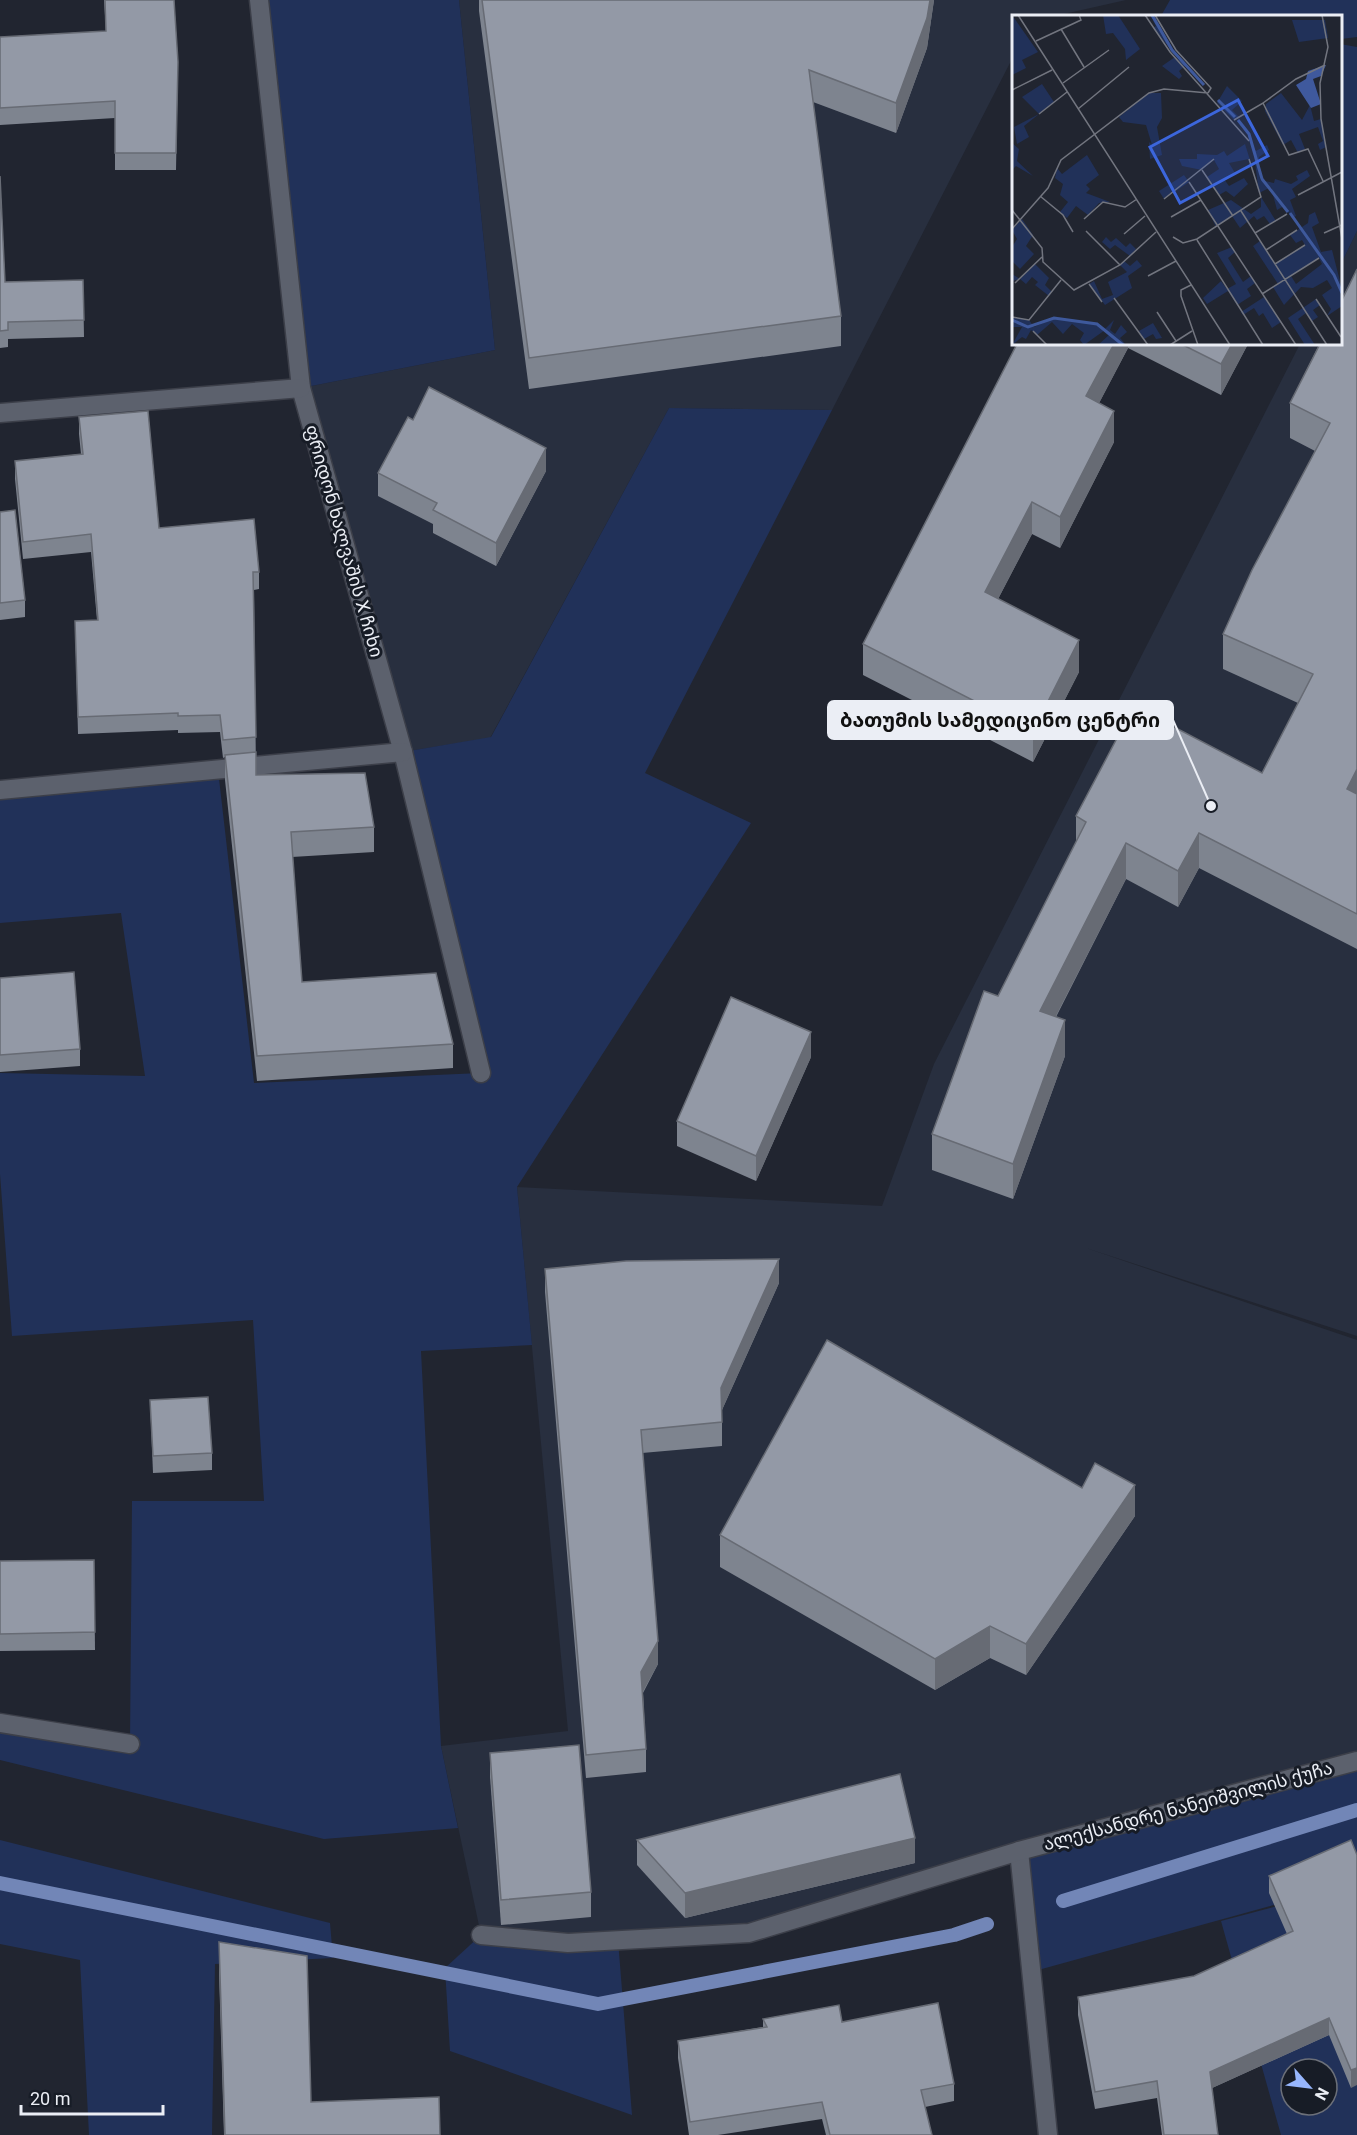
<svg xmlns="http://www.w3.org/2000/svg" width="1357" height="2135" viewBox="0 0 1357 2135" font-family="Roboto,'Noto Sans Georgian',sans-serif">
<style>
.built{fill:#282f3f}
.green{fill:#213159;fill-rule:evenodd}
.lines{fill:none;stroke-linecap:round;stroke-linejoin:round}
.stream{stroke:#7286b7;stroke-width:14}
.minor-casing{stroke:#3c3f49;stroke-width:21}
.minor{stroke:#5c616d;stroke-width:18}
.wall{fill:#7e848f}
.shaded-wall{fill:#676b74}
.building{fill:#9399a6;stroke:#676b74;stroke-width:1.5}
.labels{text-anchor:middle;stroke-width:6;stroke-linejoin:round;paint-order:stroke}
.street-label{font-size:18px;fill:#ebeef5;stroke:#171c26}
.inset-river{fill:none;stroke:#3e599c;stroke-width:3}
.inset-road{fill:none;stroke:#72757f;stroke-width:1.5}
.view{fill:#3c66dc;fill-opacity:0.15;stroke:#3c66dc;stroke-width:3}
.inset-edge{fill:none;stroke:#ebeef5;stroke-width:3}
.leader{fill:none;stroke:#ebeef5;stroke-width:2}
.callout-dot{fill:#ebeef5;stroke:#171c26;stroke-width:2}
.callout{fill:#ebeef5;stroke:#ebeef5;stroke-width:2}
.callout-label{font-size:20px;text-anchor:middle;font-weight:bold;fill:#111}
</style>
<rect width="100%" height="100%" fill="#212530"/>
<g class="built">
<path d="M 459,0 L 1126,0 L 1055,16 L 1014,16 L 1013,57 L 832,410 L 669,408 L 490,738 L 403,752 L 301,388 L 495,350 Z"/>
<path d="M 1357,231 L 1357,1336 L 1086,1248 L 1357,1340 L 1357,1761 L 749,1933 L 481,1935 L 441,1746 L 568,1731 L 517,1187 L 882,1206 L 934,1064 L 1300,344 L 1340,344 L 1341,264 Z"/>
</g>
<g class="green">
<path d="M 259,0 L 459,0 L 495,350 L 301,388 Z"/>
<path d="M 1170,0 L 1357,0 L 1357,37 L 1341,39 L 1340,16 L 1161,16 Z"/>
<path d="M 1340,44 L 1357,47 L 1357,231 L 1341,264 Z"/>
<path d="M 669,408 L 832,410 L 645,773 L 751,823 L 517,1187 L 532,1345 L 421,1351 L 441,1746 L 458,1828 L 324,1839 L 0,1760 L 0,1723 L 130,1744 L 132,1501 L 264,1501 L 253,1320 L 12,1336 L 0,1174 L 0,1073 L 145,1076 L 121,913 L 0,923 L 0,790 L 218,770 L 254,1083 L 481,1073 L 403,752 L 491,737 Z"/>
<path d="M 1357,1761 L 1357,1882 L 1031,1972 L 1019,1851 Z"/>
<path d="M 0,1840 L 330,1923 L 333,1958 L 215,1964 L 212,2135 L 89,2135 L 80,1960 L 0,1944 Z"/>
<path d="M 1357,1885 L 1357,2135 L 1281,2135 L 1221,1921 ZM 1291,2069 L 1327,2069 L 1327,2105 L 1291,2105 Z"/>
<path d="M 481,1935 L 618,1940 L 632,2115 L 450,2051 L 445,1968 Z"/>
</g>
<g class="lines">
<g class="stream">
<path d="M 0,1883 L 598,2004 L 954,1935 L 987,1924"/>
<path d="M 1063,1901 L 1357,1810"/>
</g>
<defs>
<g id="minor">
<path d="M 259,0 L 301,388 L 403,752 L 481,1073"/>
<path d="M 0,413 L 301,388"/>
<path d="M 0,790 L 403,752"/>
<path d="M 0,1723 L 130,1744"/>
<path d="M 1019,1851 L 1048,2135"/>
<path d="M 481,1935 L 568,1943 L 749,1933 L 1019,1851 L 1357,1761"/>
</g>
</defs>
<use href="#minor" class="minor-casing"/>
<use href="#minor" class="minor"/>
</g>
<g class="wall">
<path d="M 104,0 L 174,0 L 178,62 L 176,170 L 115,170 L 115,118 L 0,125 L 0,37 L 106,31 Z"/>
<path d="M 479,0 L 934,0 L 927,48 L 896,133 L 813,102 L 841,316 L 841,346 L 529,389 L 479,11 Z"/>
<path d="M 0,176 L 5,282 L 83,280 L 84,337 L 8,339 L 8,347 L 0,348 Z"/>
<path d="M 1357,269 L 1357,949 L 1199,868 L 1178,907 L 1126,879 L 1056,1017 L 1065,1056 L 1013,1199 L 932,1170 L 932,1134 L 1076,842 L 1076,816 L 1262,773 L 1298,703 L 1223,669 L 1223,634 L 1315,451 L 1290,438 L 1290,403 Z"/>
<path d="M 1017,344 L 1248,344 L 1221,395 L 1128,348 L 1099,403 L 1114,442 L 1060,548 L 1032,534 L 998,599 L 1079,672 L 1033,762 L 863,675 L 863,644 Z"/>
<path d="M 79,417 L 159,528 L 259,572 L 259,589 L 254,590 L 256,775 L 374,827 L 374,852 L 292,857 L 302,982 L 453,1044 L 453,1068 L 257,1081 L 225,780 L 225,757 L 223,758 L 220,732 L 178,733 L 178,730 L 78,734 L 75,621 L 97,620 L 91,552 L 23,559 L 15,479 L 15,461 L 81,454 L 79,434 Z"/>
<path d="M 413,420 L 546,471 L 496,566 L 433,533 L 433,524 L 378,496 L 378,473 Z"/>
<path d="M 0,512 L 25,600 L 25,617 L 0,620 Z"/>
<path d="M 0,978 L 80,1049 L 80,1066 L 0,1072 Z"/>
<path d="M 811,1057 L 756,1181 L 677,1146 L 677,1121 Z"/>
<path d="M 545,1269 L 779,1283 L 722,1410 L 722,1446 L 642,1453 L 658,1664 L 643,1693 L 646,1749 L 646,1772 L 586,1778 L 545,1292 Z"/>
<path d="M 150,1400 L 212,1453 L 212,1470 L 153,1473 Z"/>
<path d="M 1082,1488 L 1135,1516 L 1026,1675 L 990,1658 L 935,1690 L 720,1567 L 720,1535 Z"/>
<path d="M 94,1560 L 95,1650 L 0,1651 L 0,1561 Z"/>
<path d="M 490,1753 L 591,1892 L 591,1917 L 501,1925 L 490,1777 Z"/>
<path d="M 637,1840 L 915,1863 L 685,1918 L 637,1865 Z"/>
<path d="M 1357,1855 L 1351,2088 L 1329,2035 L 1212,2088 L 1218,2135 L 1162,2135 L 1157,2098 L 1095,2109 L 1078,2015 L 1078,1997 L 1194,1976 L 1287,1934 L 1269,1893 L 1269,1876 Z"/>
<path d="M 219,1942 L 311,2102 L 440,2135 L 224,2135 L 219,1973 Z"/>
<path d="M 763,2019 L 842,2022 L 954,2084 L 954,2101 L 925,2107 L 932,2135 L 826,2135 L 822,2119 L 718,2135 L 689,2135 L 678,2058 L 678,2041 L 763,2027 Z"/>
</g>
<g class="shaded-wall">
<path d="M 930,0 L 934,0 L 927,48 L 896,133 L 896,103 Z"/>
<path d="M 1114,344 L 1128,344 L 1128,348 L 1086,428 L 1086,396 Z"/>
<path d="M 1232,344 L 1248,344 L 1221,395 L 1221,364 Z"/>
<path d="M 1114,411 L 1114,442 L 1060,548 L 1060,517 Z"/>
<path d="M 546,448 L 546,471 L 496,566 L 496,543 Z"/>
<path d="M 1032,502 L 1032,534 L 985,624 L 985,592 Z"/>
<path d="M 1079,640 L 1079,672 L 1033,762 L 1033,731 Z"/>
<path d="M 1357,769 L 1357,805 L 1347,789 Z"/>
<path d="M 1199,833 L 1199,868 L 1178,907 L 1178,871 Z"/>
<path d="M 1126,843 L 1126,879 L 1040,1047 L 1040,1011 Z"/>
<path d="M 1065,1020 L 1065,1056 L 1013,1199 L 1013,1164 Z"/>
<path d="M 811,1032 L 811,1057 L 756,1181 L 756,1156 Z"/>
<path d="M 779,1259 L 779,1283 L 721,1412 L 721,1388 Z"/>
<path d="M 1135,1485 L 1135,1516 L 1026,1675 L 1026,1644 Z"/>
<path d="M 990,1626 L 990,1658 L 935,1690 L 935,1659 Z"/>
<path d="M 658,1641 L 658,1664 L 641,1695 L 641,1672 Z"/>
<path d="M 915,1838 L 915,1863 L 685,1918 L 685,1893 Z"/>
<path d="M 1329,2018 L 1329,2035 L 1210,2089 L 1210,2072 Z"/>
<path d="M 1357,2068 L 1357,2085 L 1351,2088 L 1351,2070 Z"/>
</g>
<g class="building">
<path d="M 105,0 L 174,0 L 178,62 L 176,153 L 115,153 L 115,101 L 0,108 L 0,37 L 106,31 Z"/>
<path d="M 482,0 L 930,0 L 927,18 L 896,103 L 809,70 L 841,316 L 529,358 Z"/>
<path d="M 0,176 L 5,282 L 83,280 L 84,320 L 8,322 L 8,330 L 0,331 Z"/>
<path d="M 1357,269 L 1357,769 L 1347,789 L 1357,794 L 1357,914 L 1199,833 L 1178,871 L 1126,843 L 1040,1011 L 1065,1020 L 1013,1164 L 932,1134 L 984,991 L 998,996 L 1086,822 L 1076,816 L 1134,706 L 1262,773 L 1313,674 L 1223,634 L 1252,570 L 1330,423 L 1290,403 L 1320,344 L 1341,344 L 1341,302 Z"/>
<path d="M 1017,344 L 1114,344 L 1086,396 L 1114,411 L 1060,517 L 1032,502 L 985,592 L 1079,640 L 1033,731 L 863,644 Z"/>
<path d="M 1181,344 L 1232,344 L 1221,364 Z"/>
<path d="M 429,387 L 546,448 L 496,543 L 433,510 L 437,503 L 378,473 L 408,417 L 413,420 Z"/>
<path d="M 148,411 L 159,528 L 254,519 L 259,572 L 253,572 L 256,737 L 223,740 L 220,715 L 178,716 L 178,713 L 78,717 L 75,621 L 98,620 L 91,534 L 23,542 L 15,461 L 83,454 L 79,417 Z"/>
<path d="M 15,510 L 25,600 L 0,603 L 0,512 Z"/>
<path d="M 256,752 L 256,775 L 365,773 L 374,827 L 291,832 L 302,982 L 436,973 L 453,1044 L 257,1056 L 225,755 Z"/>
<path d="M 74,972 L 80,1049 L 0,1055 L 0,978 Z"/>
<path d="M 731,997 L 811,1032 L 756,1156 L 677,1121 Z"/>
<path d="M 779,1259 L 721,1388 L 722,1422 L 641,1430 L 658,1641 L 641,1672 L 646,1749 L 586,1755 L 545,1269 L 626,1261 Z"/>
<path d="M 827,1340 L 1082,1488 L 1095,1463 L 1135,1485 L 1026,1644 L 990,1626 L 935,1659 L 720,1535 Z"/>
<path d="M 208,1397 L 212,1453 L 153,1456 L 150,1400 Z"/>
<path d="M 94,1560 L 95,1632 L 0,1634 L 0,1561 Z"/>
<path d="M 579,1745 L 591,1892 L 501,1900 L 490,1753 Z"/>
<path d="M 900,1774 L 915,1838 L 685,1893 L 637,1840 Z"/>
<path d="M 1351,1840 L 1357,1855 L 1357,2068 L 1351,2070 L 1329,2018 L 1210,2072 L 1218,2135 L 1164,2135 L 1157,2081 L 1095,2092 L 1078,1997 L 1194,1976 L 1293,1931 L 1269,1876 Z"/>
<path d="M 219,1942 L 307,1956 L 311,2102 L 439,2097 L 440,2135 L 225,2135 Z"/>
<path d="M 938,2003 L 954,2084 L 921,2090 L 932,2135 L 830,2135 L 822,2102 L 690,2122 L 678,2041 L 767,2027 L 763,2019 L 839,2005 L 842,2022 Z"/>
</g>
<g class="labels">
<g class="street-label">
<text transform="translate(344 541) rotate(74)" y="6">ფრიდონ ხალვაშის X ჩიხი</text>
<text transform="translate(1188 1806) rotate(-15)" y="6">ალექსანდრე ნანეიშვილის ქუჩა</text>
</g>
</g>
<g transform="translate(1012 15)">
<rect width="330" height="330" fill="#212530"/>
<path d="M 0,0 L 26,37 L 10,45 L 14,53 L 0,60 ZM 91,0 L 106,0 L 128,34 L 114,45 L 113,34 L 101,18 L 94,19 ZM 138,0 L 142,0 L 163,37 L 191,71 L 173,51 L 167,56 L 170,61 L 167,64 L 150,51 L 163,42 L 170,48 L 141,13 L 144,11 ZM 280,5 L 313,5 L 316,23 L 287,27 ZM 30,69 L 42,87 L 12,111 L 17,122 L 5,129 L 2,112 L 27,99 L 10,82 ZM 215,71 L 230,86 L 220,95 L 227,102 L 222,105 L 205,88 ZM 137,78 L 149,78 L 150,103 L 145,112 L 150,140 L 138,144 L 137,127 L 140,130 L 134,110 L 111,107 L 107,102 ZM 269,78 L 290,105 L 298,90 L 302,106 L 309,104 L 314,132 L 308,135 L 306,129 L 311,126 L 306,112 L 287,119 L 293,134 L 286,138 L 279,125 L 271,130 L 253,96 L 254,89 ZM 0,128 L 7,134 L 5,146 L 21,161 L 4,151 L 0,155 ZM 233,129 L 246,171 L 241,131 L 244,136 L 255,130 L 257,135 L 247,142 L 248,165 L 262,168 L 263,164 L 279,169 L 286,165 L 284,161 L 295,155 L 298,161 L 280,174 L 284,182 L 278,185 L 284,201 L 280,203 L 272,191 L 265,195 L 259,172 L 247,178 L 237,144 L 217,148 L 223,158 L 212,164 L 217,171 L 232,163 L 236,169 L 222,182 L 214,176 L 207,180 L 195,162 L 207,154 L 202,145 L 190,155 L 170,151 L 167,144 L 185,144 L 185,139 L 205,140 L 212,136 L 215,141 ZM 75,140 L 87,160 L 74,170 L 78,174 L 74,178 L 98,187 L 87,188 L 76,200 L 64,191 L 55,203 L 48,197 L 56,187 L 48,180 L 51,169 L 43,163 L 45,153 L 50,159 ZM 172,160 L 177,167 L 152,184 L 147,176 ZM 249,182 L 264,206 L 258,209 L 252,201 L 245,205 L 242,201 L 228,213 L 220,201 L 204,212 L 196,195 L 219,185 L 239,199 L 249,192 ZM 303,197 L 307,208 L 300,212 L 309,237 L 320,235 L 330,274 L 330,291 L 315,301 L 319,294 L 310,280 L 320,273 L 315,265 L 301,273 L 289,272 L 272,290 L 261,272 L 266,269 L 241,231 L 248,226 L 263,249 L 293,230 L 290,225 L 284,228 L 278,220 L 296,208 L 297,200 ZM 307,243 L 310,249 L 284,269 L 279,261 ZM 10,204 L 21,220 L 14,231 L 22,239 L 8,254 L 0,246 L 0,232 L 5,224 L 0,215 ZM 94,222 L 99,227 L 104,223 L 114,232 L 118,228 L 124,234 L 118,241 L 103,230 L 98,234 L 90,227 ZM 220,232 L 223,237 L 216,243 L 231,267 L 239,261 L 243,268 L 235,274 L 239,281 L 225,290 L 216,276 L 195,289 L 191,283 L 209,266 L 215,274 L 224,269 L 205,238 ZM 125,245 L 130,251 L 116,261 L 120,273 L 93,290 L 77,269 L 82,266 L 90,284 L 101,280 L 96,267 L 115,257 L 108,250 L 112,246 L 118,251 ZM 23,249 L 37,263 L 33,270 L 40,277 L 37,281 L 23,270 L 26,267 L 20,262 L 14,269 L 8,264 L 0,266 L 0,259 L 8,264 ZM 252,282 L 269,307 L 260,313 L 251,298 L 247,301 L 242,293 L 231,300 L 229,297 ZM 304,284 L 308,290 L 301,295 L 306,302 L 300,306 L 294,298 L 286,304 L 303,330 L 293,330 L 276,303 ZM 0,302 L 17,305 L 22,312 L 42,303 L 85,309 L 93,314 L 102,305 L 98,315 L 103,319 L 109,310 L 115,317 L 108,323 L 114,330 L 86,330 L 98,319 L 93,315 L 72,330 L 68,325 L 72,318 L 60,309 L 51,319 L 40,307 L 25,320 L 19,315 L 14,324 L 10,322 L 0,330 L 10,312 L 0,312 ZM 141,308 L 150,323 L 144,324 L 141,319 L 132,324 L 127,316 Z" fill="#213159" fill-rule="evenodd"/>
<path d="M 314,50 L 309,61 L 301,64 L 309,89 L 299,93 L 284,70 L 294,64 L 296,56 Z" fill="#3f599d"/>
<path class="inset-river" d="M 140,0 L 160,35 L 192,70M 206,85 L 223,102M 226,105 L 237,119 L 250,164 L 276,197M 278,198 L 322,260 L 330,278M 0,305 L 16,312 L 42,303 L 85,309 L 111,330"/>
<path class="inset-road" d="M 6,0 L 218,330M 133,0 L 158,37 L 237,126M 143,0 L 164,35 L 199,73 L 196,78M 310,0 L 316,32 L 308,68 L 309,104 L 330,224M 49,14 L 72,52M 24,26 L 69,5 L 67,0M 51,68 L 97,35M 0,75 L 40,55M 251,88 L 284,64 L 313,50M 66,94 L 117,52M 27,99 L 55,77M 222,105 L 251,88 L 277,140 L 296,134 L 311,166M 190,155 L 221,201M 177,167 L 284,330M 286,180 L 330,157M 28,181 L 51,200 L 61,217M 152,184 L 202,144M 0,195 L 30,233 L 31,247 L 62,275 L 108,250 L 144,217M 229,196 L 315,330M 159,202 L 189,185M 72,204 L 91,187 L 113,192 L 125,184M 0,214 L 36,173 L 49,145 L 137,78 L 152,74 L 196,78M 74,216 L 108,250M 243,218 L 275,199M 312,218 L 330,210M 112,219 L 133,201M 161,222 L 171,228 L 185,224 L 249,182 L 237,144M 185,225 L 251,330M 254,235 L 285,215M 263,249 L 293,230M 136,261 L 164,246M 3,268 L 30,242M 77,269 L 90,287M 179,270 L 169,275 L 169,281 L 186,330M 250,279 L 307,243M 102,283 L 136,330M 304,284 L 329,322M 145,297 L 164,326M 0,302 L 17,305 L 49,265M 21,316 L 35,330M 158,330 L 180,316"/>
<path class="view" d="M 226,85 L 256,141 L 168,188 L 138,132 Z"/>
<rect width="330" height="330" class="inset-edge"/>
</g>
<path class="leader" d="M1211 806L1173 720"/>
<circle class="callout-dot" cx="1211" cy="806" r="6"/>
<rect class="callout" x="828" y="701" width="345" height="38" rx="6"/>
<g class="callout-label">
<text x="1000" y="727">ბათუმის სამედიცინო ცენტრი</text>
</g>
<g transform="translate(1309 2087) rotate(118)"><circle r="28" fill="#171c26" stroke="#6c7079" stroke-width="1.5"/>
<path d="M0-4.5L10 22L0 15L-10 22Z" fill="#97b6fd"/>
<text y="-9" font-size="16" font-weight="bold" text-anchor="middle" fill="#ebeef5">N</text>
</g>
<path d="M21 2105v9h142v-9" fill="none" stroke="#ebeef5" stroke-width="3"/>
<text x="30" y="2105" font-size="18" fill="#ebeef5" stroke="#171c26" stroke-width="4.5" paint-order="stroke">20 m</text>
</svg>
